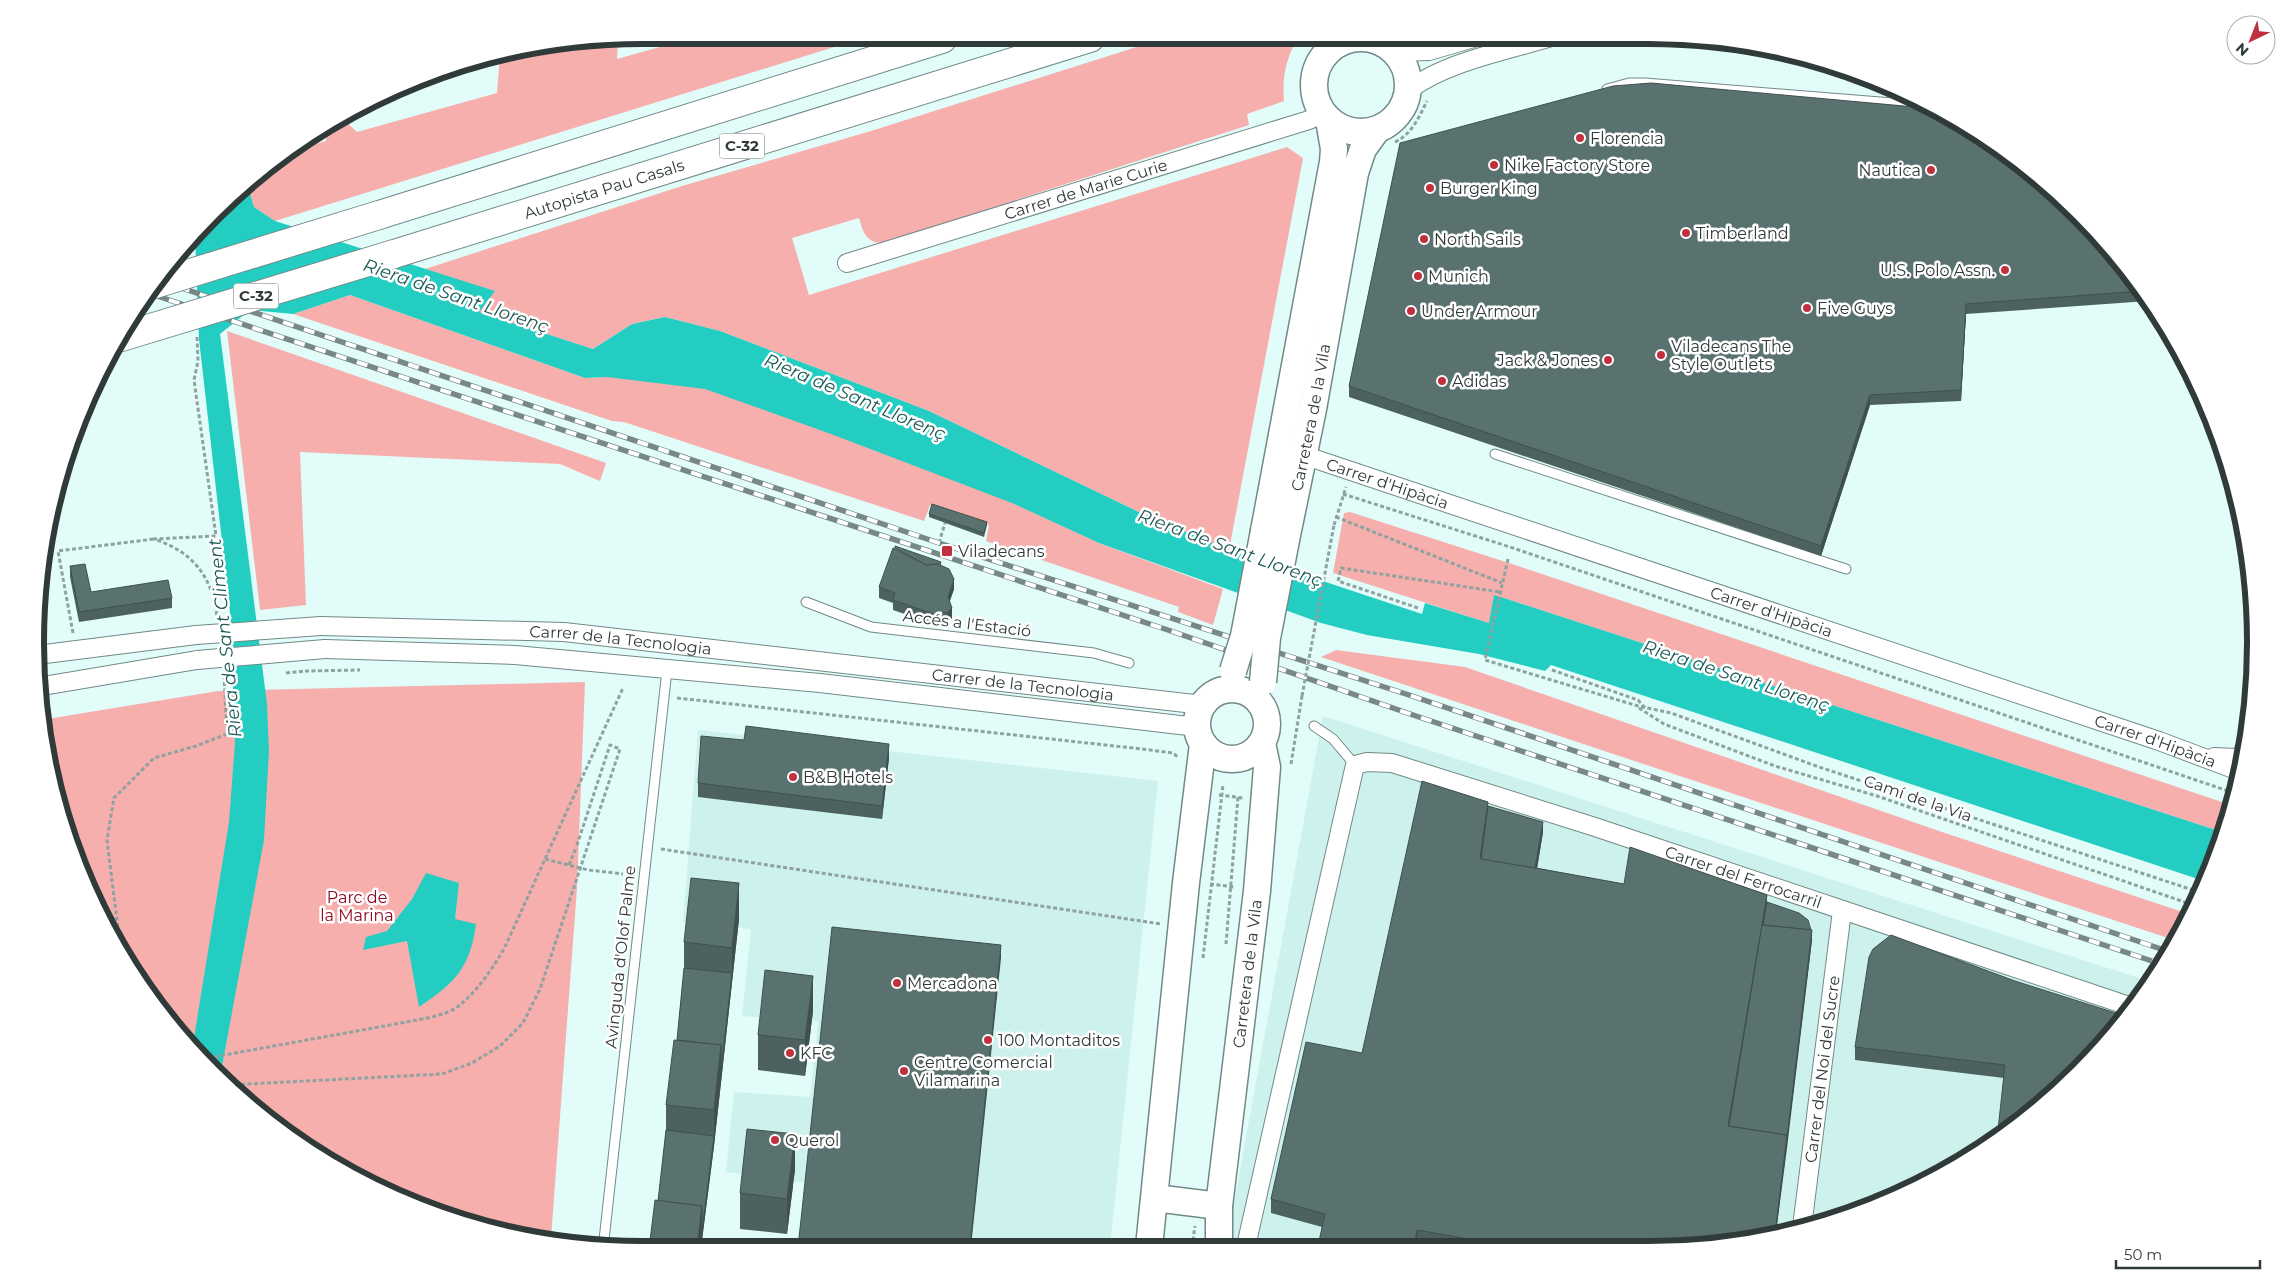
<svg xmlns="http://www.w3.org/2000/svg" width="2291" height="1285" viewBox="0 0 2291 1285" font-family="Montserrat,sans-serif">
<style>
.built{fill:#cdf1ec}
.green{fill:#f6afad}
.water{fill:#24cdc2}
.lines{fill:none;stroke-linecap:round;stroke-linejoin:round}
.lane-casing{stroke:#728a87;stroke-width:11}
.street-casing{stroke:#728a87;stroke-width:20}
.secondary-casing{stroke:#728a87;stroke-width:29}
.highway-casing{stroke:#728a87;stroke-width:30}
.path{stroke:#8fa2a0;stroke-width:3;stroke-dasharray:4 2.5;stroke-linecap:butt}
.lane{stroke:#fff;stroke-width:9}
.street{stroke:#fff;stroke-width:18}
.secondary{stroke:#fff;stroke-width:26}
.highway{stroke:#fff;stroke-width:28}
.rail-casing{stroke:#778886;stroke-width:5.5}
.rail{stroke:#fff;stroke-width:4;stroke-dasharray:11;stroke-linecap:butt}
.street-bridge-casing{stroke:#728a87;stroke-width:20;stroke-linecap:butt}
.secondary-bridge-casing{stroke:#728a87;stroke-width:29;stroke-linecap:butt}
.highway-bridge-casing{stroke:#728a87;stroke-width:30;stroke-linecap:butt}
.path-bridge{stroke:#8fa2a0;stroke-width:3;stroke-dasharray:4 2.5;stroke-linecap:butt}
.street-bridge{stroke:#fff;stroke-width:18}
.secondary-bridge{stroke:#fff;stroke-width:26}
.highway-bridge{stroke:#fff;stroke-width:28}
.wall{fill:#4d625f}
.shaded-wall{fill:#3f504e}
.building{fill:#5a726f;stroke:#3f504e}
.poi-dot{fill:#c0303e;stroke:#fff;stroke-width:2}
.labels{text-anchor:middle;stroke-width:5;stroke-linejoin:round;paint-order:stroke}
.shield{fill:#fff;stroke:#6e7574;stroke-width:1}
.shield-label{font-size:15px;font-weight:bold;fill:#303a39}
.poi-label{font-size:16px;fill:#303a39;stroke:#fff;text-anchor:start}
.street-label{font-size:16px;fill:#303a39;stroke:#fff}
.park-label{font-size:16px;fill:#8b0921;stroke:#fff}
.water-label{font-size:18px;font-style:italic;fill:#1a5954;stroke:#fff}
.rim{fill:none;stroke:#303a39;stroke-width:6}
</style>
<rect width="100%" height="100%" fill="#e1fcf9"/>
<g class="built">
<path d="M 1323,716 L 2148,981 L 2078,1072 L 1986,1148 L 1844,1218 L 1727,1245 L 1226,1247 Z"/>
<path d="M 698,730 L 1158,781 L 1110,1247 L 795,1248 L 808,1183 L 726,1172 L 734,1092 L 810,1097 L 818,1021 L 742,1016 L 751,929 L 683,922 Z"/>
</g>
<g class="green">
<path d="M 1165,38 L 1297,38 C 1286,61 1282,75 1284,101 L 1247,114 L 1249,125 L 883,243 C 866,243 863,232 859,218 L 792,238 L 809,295 L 1287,147 L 1303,158 L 1229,550 L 1145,515 L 929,411 L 720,331 L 665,317 L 632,324 L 593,349 L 478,312 L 494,291 L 425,269 L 682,186 L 871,131 Z"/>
<path d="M 860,39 L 275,221 L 254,207 L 247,183 L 273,160 L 286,152 L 326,141 L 327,127 L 344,116 L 344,120 L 357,132 L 497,93 L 500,55 L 563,40 L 618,40 L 617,59 L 685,40 Z"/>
<path d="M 350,295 L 585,378 L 690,373 L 871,437 L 1099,543 L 1223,589 L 1213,625 L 1178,612 L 1179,607 L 986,541 L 989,525 L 930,505 L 924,521 L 624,422 L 612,421 L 293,314 Z"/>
<path d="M 227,331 L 606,463 L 600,481 L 560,464 L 300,452 L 306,605 L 260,610 Z"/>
<path d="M 1350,512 L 1512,564 L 2231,805 L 2225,833 L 1504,598 L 1498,626 L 1333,573 L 1344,513 Z"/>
<path d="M 1336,650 L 1465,667 L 1942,832 L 2189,914 L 2177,941 L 1321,657 Z"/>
<path d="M 585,682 L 577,888 L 551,1238 L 447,1218 L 339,1168 L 242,1099 L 186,1043 L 117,946 L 81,875 L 47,761 L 41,720 L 218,691 Z"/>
</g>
<g class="water">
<path d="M 247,183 L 254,207 L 275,221 L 495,291 L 479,312 L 593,349 L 632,324 L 665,317 L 720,331 L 929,411 L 1145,515 L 1229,550 L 1422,614 L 1425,603 L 1489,623 L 1494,595 L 1504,598 L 2225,833 L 2224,838 L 2204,881 L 1551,665 L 1545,671 L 1479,654 L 1367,635 L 1321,623 L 1099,543 L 1012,503 L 831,434 L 705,389 L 607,377 L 585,378 L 350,295 L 293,314 L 250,310 L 220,334 L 267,704 L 269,751 L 264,840 L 220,1077 L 192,1050 L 229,822 L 235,742 L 230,612 L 199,339 L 195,235 L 213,213 Z"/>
<path d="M 426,873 L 459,883 L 455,919 L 476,924 C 470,968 455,983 419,1007 L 407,941 L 363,950 L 366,937 L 387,931 L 412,899 Z"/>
</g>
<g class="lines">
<defs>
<g id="lane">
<path d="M 1607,89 L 1629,83 L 1645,83 L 1930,106"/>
<path d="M 1495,454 L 1846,569"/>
<path d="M 806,602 L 871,627 L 1094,653 L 1129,663"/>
<path d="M 1314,726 L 1333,739 L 1355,765"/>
<path d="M 603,1249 L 667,670"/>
</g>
<g id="street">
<path d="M 1396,52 L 1429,51 L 1477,37"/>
<path d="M 1409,90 C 1445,62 1509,50 1552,37"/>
<path id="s1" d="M 847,263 L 1309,120 L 1323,113"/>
<path id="s2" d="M 1303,455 L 2159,741 L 2239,771"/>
<path id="s3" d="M 321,626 L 564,632 L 1203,705"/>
<path d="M 325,649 L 515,655 L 820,683 L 1197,727"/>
<path d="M 37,655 L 196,635"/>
<path d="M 37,687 L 197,660"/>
<path d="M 2214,757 L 2236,758 L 2243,754"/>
<path id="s4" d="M 1802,1227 L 1842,911"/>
<path id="s5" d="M 1246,1246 L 1355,765 L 1367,762 L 1392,763 L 1595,827 L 2129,1006"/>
</g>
<g id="secondary">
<circle cx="1361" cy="85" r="47"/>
<path d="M 1264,531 L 1333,162 L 1334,149 L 1329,120"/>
<path id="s6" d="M 1287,535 L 1313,409 L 1355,173 L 1363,149 L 1376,131"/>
<circle cx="1232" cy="724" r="35"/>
<path d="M 1155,1198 L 1219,1206"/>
<path d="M 1149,1247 L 1186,883 L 1203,744"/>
<path id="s7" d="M 1219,1247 L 1219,1206 L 1257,891 L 1267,767 L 1262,743"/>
</g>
<g id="highway">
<path d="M 379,215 L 942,39"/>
<path id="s8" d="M 394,254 L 1090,38"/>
</g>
</defs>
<use href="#lane" class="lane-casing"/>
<use href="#street" class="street-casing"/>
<use href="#secondary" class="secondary-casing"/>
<use href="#highway" class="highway-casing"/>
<g class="path">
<path d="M 1395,142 C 1412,134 1419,117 1427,101"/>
<path d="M 197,337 L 198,361 L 194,380 L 216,536 L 154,539 C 193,552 212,576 217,617"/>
<path d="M 1343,494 L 1510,547 L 2234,793"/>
<path d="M 1336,517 L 1502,583"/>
<path d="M 1334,525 L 1346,487"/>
<path d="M 939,543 L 945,523"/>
<path d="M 1508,559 L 1485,660 L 1638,706 L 1671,713 L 1819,767 L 2199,892"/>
<path d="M 1418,608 L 1338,581 L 1341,568 L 1500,592"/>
<path d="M 73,633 L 58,551 L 154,539"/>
<path d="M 1552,670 L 1638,700 L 1645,708"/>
<path d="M 305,671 L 360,670"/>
<path d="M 677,698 L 1142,749 L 1173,753 L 1179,758"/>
<path d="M 1639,708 L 1664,724 L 1775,766 L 1877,796 L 2193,905"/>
<path d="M 1291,764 L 1302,696"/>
<path d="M 1219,795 L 1243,798"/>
<path d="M 661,849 L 1161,924"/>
<path d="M 545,859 L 588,870 L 623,874"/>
<path d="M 569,865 L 576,848"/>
<path d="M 1210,884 L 1234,887"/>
<path d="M 1226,944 L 1238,797"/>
<path d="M 121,953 L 107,840 L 114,798 L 154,758 L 196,746 L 227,734 L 224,675"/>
<path d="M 1203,958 L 1223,785"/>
<path d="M 202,1059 L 412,1021 C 427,1018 448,1015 460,1005 C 478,990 492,969 504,949 L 623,688"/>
<path d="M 1192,1247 L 1195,1226"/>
</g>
<use href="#lane" class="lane"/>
<use href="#street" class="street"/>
<use href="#secondary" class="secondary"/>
<use href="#highway" class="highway"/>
<defs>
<g id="rail">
<path d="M 158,280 L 939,543 L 1409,695 L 2170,952"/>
<path d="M 148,293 L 1171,631 L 1416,716 L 2161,964"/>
</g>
</defs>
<use href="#rail" class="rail-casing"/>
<use href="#rail" class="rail"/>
<defs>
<g id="street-bridge">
<path d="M 196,635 L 321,626"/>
<path d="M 197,660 L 325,649"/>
</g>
<g id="secondary-bridge">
<path d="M 1233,671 L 1244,636 L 1264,531"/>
<path d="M 1263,682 L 1267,638 L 1287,535"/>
</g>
<g id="highway-bridge">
<path d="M 155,284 L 379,215"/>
<path d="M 118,338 L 394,254"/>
</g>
</defs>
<use href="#street-bridge" class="street-bridge-casing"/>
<use href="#secondary-bridge" class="secondary-bridge-casing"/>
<use href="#highway-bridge" class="highway-bridge-casing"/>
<g class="path-bridge">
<path d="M 286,673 L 305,671"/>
<path d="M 1302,696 L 1334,525"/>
<path d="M 228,1085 L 442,1074 L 472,1063 L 500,1046 L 523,1023 L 540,989 L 620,749 L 610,745 L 576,848"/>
</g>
<use href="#street-bridge" class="street-bridge"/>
<use href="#secondary-bridge" class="secondary-bridge"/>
<use href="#highway-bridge" class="highway-bridge"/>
</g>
<g class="wall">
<path d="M 2131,273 L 2148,301 L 1966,314 L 1961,401 L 1870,405 L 1821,556 L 1349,397 L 1349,386 Z"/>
<path d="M 929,514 L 987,525 L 984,537 L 929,517 Z"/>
<path d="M 70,566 L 91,592 L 172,598 L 172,608 L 79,622 L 70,577 Z"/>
<path d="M 941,566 L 954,589 L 949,602 L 952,618 L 948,622 L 941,624 L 939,626 L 893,610 L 893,603 L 879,598 L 879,587 Z"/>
<path d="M 889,758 L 882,819 L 698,797 L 698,783 Z"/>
<path d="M 1488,806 L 1543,832 L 1537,868 L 1624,884 L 1767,902 L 1812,940 L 1776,1233 L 1728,1245 L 1430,1246 L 1417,1244 L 1417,1246 L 1318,1246 L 1322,1227 L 1271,1213 L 1271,1199 L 1362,1053 Z"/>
<path d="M 739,919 L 714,1146 L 701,1248 L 658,1201 L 666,1130 L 666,1105 L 677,1040 L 684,968 L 684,942 Z"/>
<path d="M 2015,981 L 2004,1078 L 1855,1060 L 1855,1047 Z"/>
<path d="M 813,1011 L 805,1076 L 758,1070 L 758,1035 Z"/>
<path d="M 795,1169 L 787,1234 L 740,1229 L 740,1193 Z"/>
</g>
<g class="shaded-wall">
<path d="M 319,132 L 319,135 L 307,139 Z"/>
<path d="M 1966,304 L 1966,314 L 1961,401 L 1961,390 Z"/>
<path d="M 1870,395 L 1870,405 L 1821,556 L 1821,546 Z"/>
<path d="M 954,579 L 954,589 L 948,607 L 948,597 Z"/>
<path d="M 952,608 L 952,618 L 948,622 L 948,612 Z"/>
<path d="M 941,613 L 941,624 L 939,626 L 939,616 Z"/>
<path d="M 889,744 L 889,758 L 882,819 L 882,806 Z"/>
<path d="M 1543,822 L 1543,832 L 1535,881 L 1535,871 Z"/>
<path d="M 739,883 L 739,919 L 714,1146 L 701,1248 L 697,1248 L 702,1206 L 714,1136 L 714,1110 L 721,1045 L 732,973 L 732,948 Z"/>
<path d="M 1767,895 L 1767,909 L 1730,1129 Z"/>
<path d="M 1812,930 L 1812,940 L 1787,1148 L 1787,1138 Z"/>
<path d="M 1001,945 L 1001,958 L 971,1247 L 970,1247 Z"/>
<path d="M 813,976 L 813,1011 L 805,1076 L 805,1040 Z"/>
<path d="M 795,1134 L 795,1169 L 787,1234 L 787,1199 Z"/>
<path d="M 1787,1135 L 1787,1148 L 1776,1233 L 1775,1234 Z"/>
<path d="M 1417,1230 L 1417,1246 L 1414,1246 Z"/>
</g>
<g class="building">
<path d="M 1651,83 L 1937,109 L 1952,117 L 2049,186 L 2131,273 L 2142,291 L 1966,304 L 1961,390 L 1870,395 L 1821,546 L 1349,386 L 1400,143 L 1613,86 Z"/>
<path d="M 932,504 L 987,522 L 984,533 L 929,514 Z"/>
<path d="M 895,546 L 941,562 L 940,565 L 938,564 L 926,565 L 895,548 Z"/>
<path d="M 893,548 L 926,565 L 938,564 L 949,569 L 954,579 L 948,597 L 952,608 L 948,612 L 941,613 L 939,616 L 893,600 L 895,593 L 879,587 Z"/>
<path d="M 85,564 L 91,592 L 168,580 L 172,598 L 79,612 L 70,566 Z"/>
<path d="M 746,726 L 889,744 L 882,806 L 698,783 L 701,736 L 744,740 Z"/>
<path d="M 1422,781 L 1488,802 L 1480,858 L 1624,884 L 1630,847 L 1767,895 L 1728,1126 L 1787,1135 L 1775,1234 L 1728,1245 L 1708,1242 L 1707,1245 L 1508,1246 L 1417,1230 L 1414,1246 L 1318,1246 L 1325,1214 L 1271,1199 L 1306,1042 L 1362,1053 Z"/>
<path d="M 1488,806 L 1543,822 L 1535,868 L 1481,859 Z"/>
<path d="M 691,878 L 739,883 L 732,948 L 684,942 Z"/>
<path d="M 1767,902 L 1799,913 L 1808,920 L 1811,930 L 1763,925 Z"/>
<path d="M 1762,925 L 1812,930 L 1787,1138 L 1787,1135 L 1729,1126 Z"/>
<path d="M 832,927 L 1001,945 L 970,1247 L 798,1248 Z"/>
<path d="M 1891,935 L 2015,981 L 2122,1015 L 2078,1072 L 1997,1139 L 2005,1065 L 1855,1047 L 1869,957 L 1873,949 Z"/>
<path d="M 684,968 L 732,973 L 721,1070 L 721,1045 L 677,1040 Z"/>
<path d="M 765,970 L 813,976 L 805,1040 L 758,1035 Z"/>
<path d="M 674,1040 L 721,1045 L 714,1110 L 666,1105 Z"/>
<path d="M 747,1129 L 795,1134 L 787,1199 L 740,1193 Z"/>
<path d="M 666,1130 L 714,1136 L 702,1231 L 702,1206 L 658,1201 Z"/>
<path d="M 655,1200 L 702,1206 L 697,1248 L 649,1249 Z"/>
</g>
<g class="poi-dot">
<circle cx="1580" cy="138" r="5"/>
<circle cx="1494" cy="165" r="5"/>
<circle cx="1931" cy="170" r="5"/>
<circle cx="1430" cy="188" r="5"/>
<circle cx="1686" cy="233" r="5"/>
<circle cx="1424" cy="239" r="5"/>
<circle cx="2005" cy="270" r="5"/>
<circle cx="1418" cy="276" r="5"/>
<circle cx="1807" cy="308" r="5"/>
<circle cx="1411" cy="311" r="5"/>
<circle cx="1661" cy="355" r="5"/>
<circle cx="1608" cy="360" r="5"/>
<circle cx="1442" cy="381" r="5"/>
<rect x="941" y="545" width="12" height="12" rx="2.5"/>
<circle cx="793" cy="777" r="5"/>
<circle cx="897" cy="983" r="5"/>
<circle cx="988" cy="1040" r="5"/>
<circle cx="790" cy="1053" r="5"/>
<circle cx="904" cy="1071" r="5"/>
<circle cx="775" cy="1140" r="5"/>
</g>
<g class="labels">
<g class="shield">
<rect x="719.5" y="133.5" width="45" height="25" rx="4"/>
<rect x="233.5" y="283.5" width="45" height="25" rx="4"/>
</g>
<g class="shield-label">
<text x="742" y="151">C-32</text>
<text x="256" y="301">C-32</text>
</g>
<g class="poi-label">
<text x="1590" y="144">Florencia</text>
<text x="1504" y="171">Nike Factory Store</text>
<text x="1921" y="176" text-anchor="end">Nautica</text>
<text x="1440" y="194">Burger King</text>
<text x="1696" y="239">Timberland</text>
<text x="1434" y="245">North Sails</text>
<text x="1995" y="276" text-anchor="end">U.S. Polo Assn.</text>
<text x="1428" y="282">Munich</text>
<text x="1817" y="314">Five Guys</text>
<text x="1421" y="317">Under Armour</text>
<text x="1671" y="352">Viladecans The<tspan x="1671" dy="18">Style Outlets</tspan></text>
<text x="1598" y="366" text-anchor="end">Jack &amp; Jones</text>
<text x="1452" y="387">Adidas</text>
<text x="958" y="557">Viladecans</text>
<text x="803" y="783">B&amp;B Hotels</text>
<text x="907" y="989">Mercadona</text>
<text x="998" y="1046">100 Montaditos</text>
<text x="800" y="1059">KFC</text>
<text x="914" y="1068">Centre Comercial<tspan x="914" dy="18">Vilamarina</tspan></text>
<text x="785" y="1146">Querol</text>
</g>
<g class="street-label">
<text dy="6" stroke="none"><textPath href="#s8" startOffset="220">Autopista Pau Casals</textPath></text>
<text dy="6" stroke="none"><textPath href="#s1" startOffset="250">Carrer de Marie Curie</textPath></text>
<text dy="6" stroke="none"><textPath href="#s6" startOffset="120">Carretera de la Vila</textPath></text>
<text dy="6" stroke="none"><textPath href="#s2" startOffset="89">Carrer d'Hipàcia</textPath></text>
<text dy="6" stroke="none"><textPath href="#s2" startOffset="494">Carrer d'Hipàcia</textPath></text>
<text transform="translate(967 623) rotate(7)" y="6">Accés a l'Estació</text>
<text dy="6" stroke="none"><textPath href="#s3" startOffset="300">Carrer de la Tecnologia</textPath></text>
<text dy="6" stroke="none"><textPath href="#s3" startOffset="705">Carrer de la Tecnologia</textPath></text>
<text dy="6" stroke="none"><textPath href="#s2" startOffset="899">Carrer d'Hipàcia</textPath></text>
<text transform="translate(1918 798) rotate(19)" y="6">Camí de la Via</text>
<text dy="6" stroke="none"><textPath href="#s5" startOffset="900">Carrer del Ferrocarril</textPath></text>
<text transform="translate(620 957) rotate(-84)" y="6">Avinguda d'Olof Palme</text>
<text dy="6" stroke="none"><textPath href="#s7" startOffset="275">Carretera de la Vila</textPath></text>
<text dy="6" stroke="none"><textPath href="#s4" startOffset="159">Carrer del Noi del Sucre</textPath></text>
</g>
<g class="park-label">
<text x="357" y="903">Parc de<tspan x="357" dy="18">la Marina</tspan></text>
</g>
<g class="water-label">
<text transform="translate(456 296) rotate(19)" y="6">Riera de Sant Llorenç</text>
<text transform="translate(855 397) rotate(23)" y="6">Riera de Sant Llorenç</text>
<text transform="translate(1230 548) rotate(20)" y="6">Riera de Sant Llorenç</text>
<text transform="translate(225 638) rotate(-96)" y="6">Riera de Sant Climent</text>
<text transform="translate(1736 676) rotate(18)" y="6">Riera de Sant Llorenç</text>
</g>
</g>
<path d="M0 0H2291V1285H0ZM642 44H1649A598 598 0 0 1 2247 642V643A598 598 0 0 1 1649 1241H642A598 598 0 0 1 44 643V642A598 598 0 0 1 642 44Z" fill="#fff" fill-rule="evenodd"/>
<path class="rim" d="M642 44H1649A598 598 0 0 1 2247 642V643A598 598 0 0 1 1649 1241H642A598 598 0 0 1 44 643V642A598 598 0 0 1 642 44Z"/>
<g transform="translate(2251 40) rotate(223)"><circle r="24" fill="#ffffff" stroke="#acb0b0"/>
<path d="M0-4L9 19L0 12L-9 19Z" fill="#c0303e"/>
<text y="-8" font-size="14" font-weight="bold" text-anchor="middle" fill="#303a39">N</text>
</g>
<path d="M2116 1260v8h144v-8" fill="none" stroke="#303a39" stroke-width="2.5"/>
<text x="2124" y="1260" font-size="15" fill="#303a39" stroke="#ffffff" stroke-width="4" paint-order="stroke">50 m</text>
</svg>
